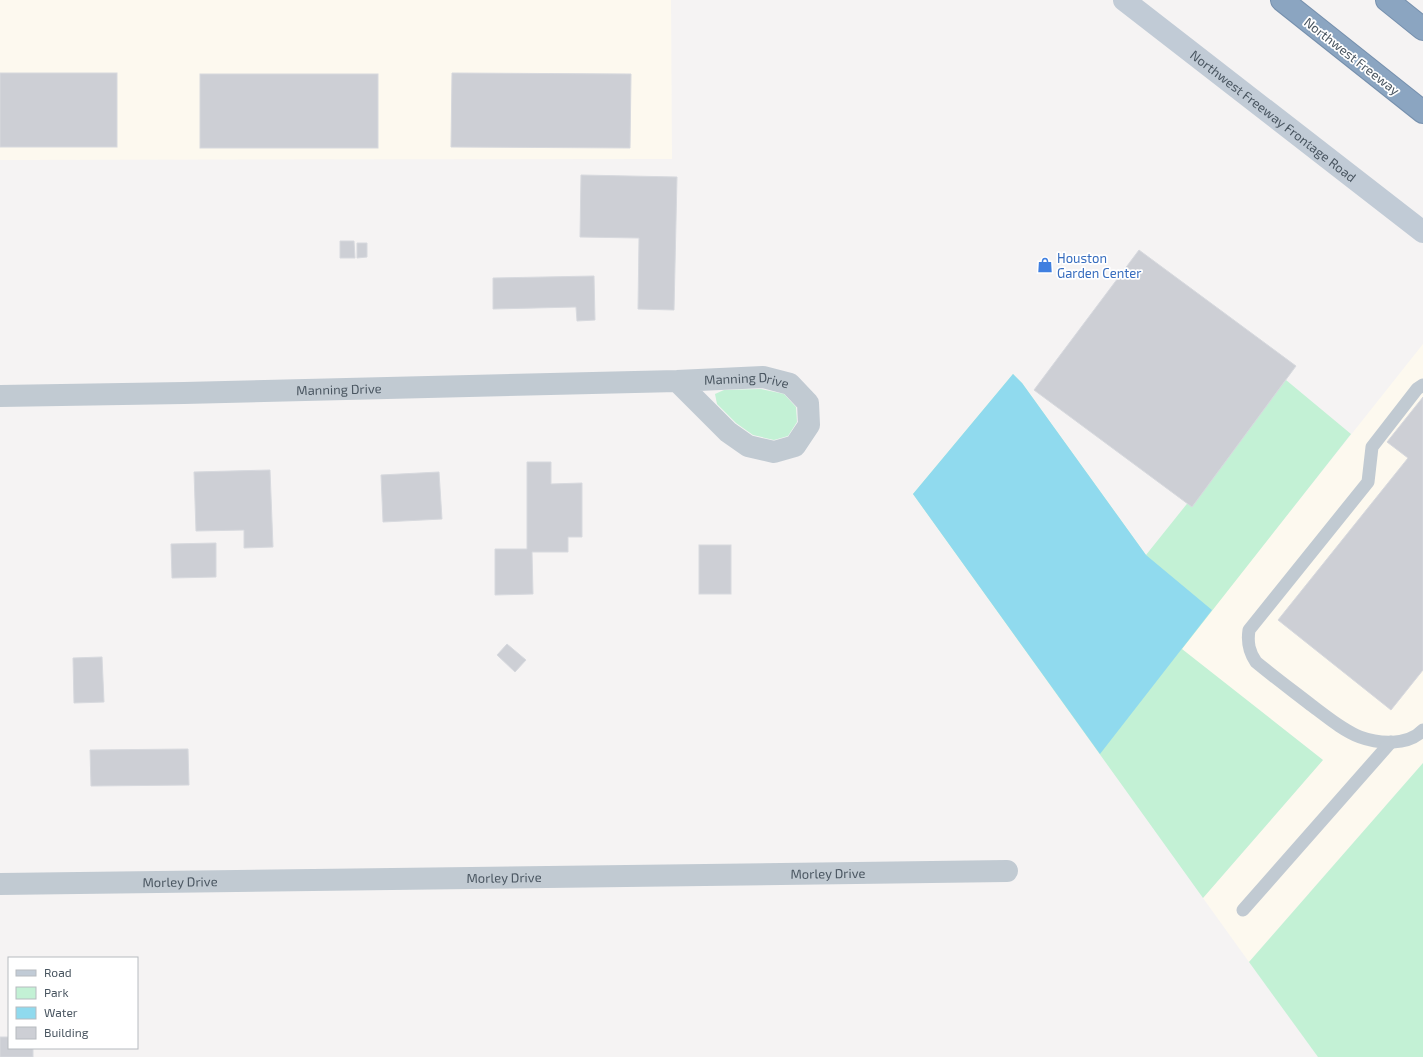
<svg xmlns="http://www.w3.org/2000/svg" width="1423" height="1057" viewBox="0 0 1423 1057" font-family="'Exo 2',sans-serif">
<style>
.commercial{fill:#fdf9ef}
.green{fill:#c3f1d5}
.water{fill:#90daee}
.building{fill:#cdcfd5;stroke:#d7d9de}
.lines{fill:none;stroke-linecap:round;stroke-linejoin:round}
.motorway-casing{stroke:#7690ad;stroke-width:24}
.service{stroke:#c1cad2;stroke-width:13}
.minor{stroke:#c1cad2;stroke-width:22}
.secondary{stroke:#c1cbd6;stroke-width:22}
.motorway{stroke:#8ba5c1;stroke-width:22}
.labels{text-anchor:middle;stroke-width:3.5;stroke-linejoin:round;paint-order:stroke}
.street-label{font-size:13px;fill:#4a5661;stroke:#fff}
.shop-label{font-size:13px;fill:#366cbe;stroke:#fff;text-anchor:start}
</style>
<rect width="100%" height="100%" fill="#f5f3f3"/>
<g class="commercial">
<path d="M 0,0 L 671,0 L 672,159 L 0,160 Z"/>
<path d="M 1423,344 L 1423,763 L 1249,962 L 1203,898 L 1323,760 L 1181,649 Z"/>
</g>
<g class="green">
<path d="M 1013,374 L 1022,383 L 1146,555 L 1286,380 L 1351,434 L 1182,649 L 1323,760 L 1203,898 L 913,494 Z"/>
<path d="M 761,389 L 784,394 L 796,407 L 797,422 L 788,436 L 774,440 L 753,435 L 736,423 L 717,404 L 715,394 L 724,390 Z"/>
<path d="M 1423,763 L 1423,1057 L 1318,1057 L 1249,962 Z"/>
</g>
<path class="water" d="M 1013,374 L 1022,383 L 1146,555 L 1212,610 L 1100,754 L 913,494 Z"/>
<g class="building">
<rect x="0" y="73" width="117" height="74"/>
<path d="M 452,73 L 631,74 L 630,148 L 451,147 Z"/>
<rect x="200" y="74" width="178" height="74"/>
<path d="M 581,175 L 677,177 L 674,310 L 638,309 L 639,238 L 580,237 Z"/>
<path d="M 340,241 L 354,241 L 355,258 L 340,258 Z"/>
<path d="M 357,243 L 367,243 L 367,257 L 357,258 Z"/>
<path d="M 1139,250 L 1296,366 L 1192,507 L 1034,390 Z"/>
<path d="M 594,276 L 595,320 L 577,321 L 576,307 L 493,309 L 493,278 Z"/>
<path d="M 1423,397 L 1423,670 L 1391,710 L 1278,620 L 1408,458 L 1387,442 Z"/>
<path d="M 527,462 L 551,462 L 551,484 L 582,483 L 582,537 L 568,537 L 568,552 L 532,552 L 533,594 L 495,595 L 495,549 L 527,549 Z"/>
<path d="M 270,470 L 273,547 L 244,548 L 244,530 L 196,531 L 194,472 Z"/>
<path d="M 439,472 L 442,519 L 383,522 L 381,475 Z"/>
<path d="M 216,543 L 216,577 L 172,578 L 171,544 Z"/>
<rect x="699" y="545" width="32" height="49"/>
<path d="M 507,644 L 526,660 L 515,672 L 497,655 Z"/>
<path d="M 102,657 L 104,702 L 74,703 L 73,658 Z"/>
<path d="M 188,749 L 189,785 L 91,786 L 90,750 Z"/>
<path d="M 0,1037 L 9,1037 L 9,1048 L 33,1048 L 33,1057 L 0,1057 Z"/>
</g>
<g class="lines">
<defs>
<g id="motorway">
<path d="M 1282,0 L 1423,112"/>
<path d="M 1387,0 L 1423,29"/>
</g>
</defs>
<use href="#motorway" class="motorway-casing"/>
<g class="service">
<path d="M 1423,385 L 1417,389 L 1372,447 L 1368,482 L 1249,630 C 1247,643 1249,652 1256,662 C 1274,677 1293,691 1311,705 C 1326,716 1342,730 1360,737 C 1379,744 1408,746 1423,730"/>
<path d="M 1243,910 L 1391,742"/>
</g>
<g class="minor">
<path id="s1" d="M 0,396 L 184,393 L 677,381 L 763,377 L 790,384 L 808,403 L 809,425 L 795,446 L 774,452 L 748,446 L 728,432 L 677,381"/>
<path id="s2" d="M 0,884 L 1007,871"/>
</g>
<path class="secondary" id="s3" d="M 1124,0 L 1423,232"/>
<use href="#motorway" class="motorway"/>
</g>
<defs>
<symbol id="shop-bare" viewBox="-9 -9 18 18"><path d="M-5-2.5h2.3a2.7 3.5 0 0 1 5.4 0H5L5.5 6h-11ZM-1.5-2.5h3a1.5 2.3 0 0 0-3 0Z" fill="#3f7fe0" stroke="#fff" stroke-width="2.5" paint-order="stroke"/></symbol>
</defs>
<g fill-rule="evenodd">
<use href="#shop-bare" x="1034" y="254" width="22" height="22"/>
</g>
<g class="labels">
<g class="street-label">
<text transform="translate(1352 56) rotate(38)" y="5">Northwest Freeway</text>
<text dy="5" stroke="none"><textPath href="#s3" startOffset="189">Northwest Freeway Frontage Road</textPath></text>
<text dy="5" stroke="none"><textPath href="#s1" startOffset="747">Manning Drive</textPath></text>
<text dy="5" stroke="none"><textPath href="#s1" startOffset="339">Manning Drive</textPath></text>
<text dy="5" stroke="none"><textPath href="#s2" startOffset="828">Morley Drive</textPath></text>
<text dy="5" stroke="none"><textPath href="#s2" startOffset="504">Morley Drive</textPath></text>
<text dy="5" stroke="none"><textPath href="#s2" startOffset="180">Morley Drive</textPath></text>
</g>
<g class="shop-label">
<text x="1057" y="263">Houston<tspan x="1057" dy="15">Garden Center</tspan></text>
</g>
</g>
<rect x="8" y="957" width="130" height="92" fill="#ffffff" stroke="#b7bbc0"/>
<rect x="16" y="970" width="20" height="6" fill="#c1cbd6" stroke="#b7bbc0"/>
<text x="44" y="977" font-size="12" fill="#4a5661">Road</text>
<rect x="16" y="987" width="20" height="12" fill="#c3f1d5" stroke="#b7bbc0"/>
<text x="44" y="997" font-size="12" fill="#4a5661">Park</text>
<rect x="16" y="1007" width="20" height="12" fill="#90daee" stroke="#b7bbc0"/>
<text x="44" y="1017" font-size="12" fill="#4a5661">Water</text>
<rect x="16" y="1027" width="20" height="12" fill="#cdcfd5" stroke="#b7bbc0"/>
<text x="44" y="1037" font-size="12" fill="#4a5661">Building</text>
</svg>
